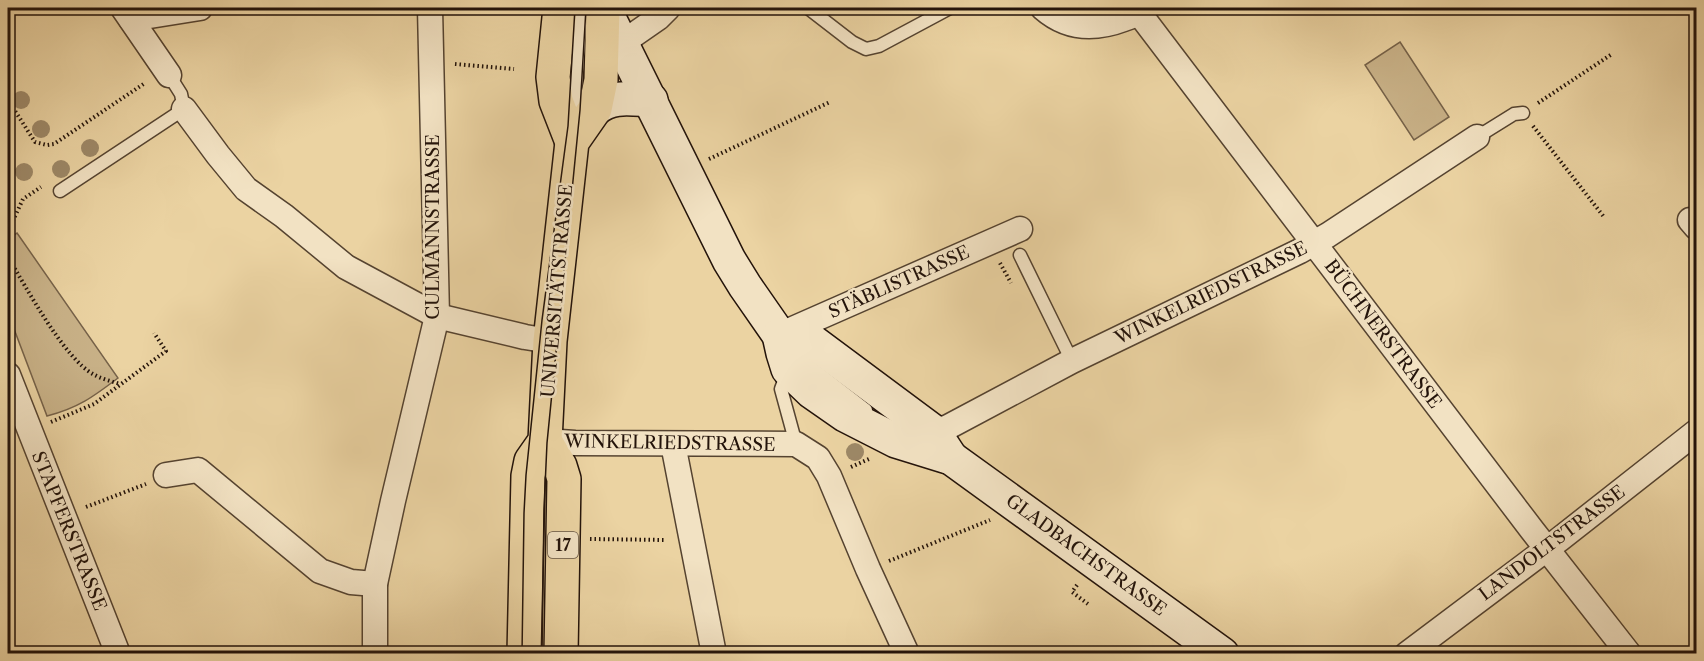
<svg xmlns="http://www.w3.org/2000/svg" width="1704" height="661" viewBox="0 0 1704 661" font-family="'Libre Caslon Text',serif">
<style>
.green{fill:#c9b288;stroke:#766249;stroke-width:1.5}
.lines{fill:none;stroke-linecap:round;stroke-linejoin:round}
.lane-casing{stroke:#554330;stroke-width:15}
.street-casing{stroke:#554330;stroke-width:27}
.secondary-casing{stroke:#23130a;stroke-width:36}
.primary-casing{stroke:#23130a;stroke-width:36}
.path{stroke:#23130a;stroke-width:4;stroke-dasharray:1.5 3;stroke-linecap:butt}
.lane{stroke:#f2e2c3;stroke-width:12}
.street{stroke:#f2e2c3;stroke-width:24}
.secondary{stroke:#f2e2c3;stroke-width:33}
.primary{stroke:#ebd3a2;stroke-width:33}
.tram{stroke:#23130a;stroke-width:1.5}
.tree{fill:#9d8867}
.labels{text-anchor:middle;stroke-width:5;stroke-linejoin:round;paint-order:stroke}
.shield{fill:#f2e2c3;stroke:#615142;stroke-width:1.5}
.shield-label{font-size:16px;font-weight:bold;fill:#23130a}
.street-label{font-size:18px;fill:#23130a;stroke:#f2e2c3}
</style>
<rect width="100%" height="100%" fill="#ebd3a2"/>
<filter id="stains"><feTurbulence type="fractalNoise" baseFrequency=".00333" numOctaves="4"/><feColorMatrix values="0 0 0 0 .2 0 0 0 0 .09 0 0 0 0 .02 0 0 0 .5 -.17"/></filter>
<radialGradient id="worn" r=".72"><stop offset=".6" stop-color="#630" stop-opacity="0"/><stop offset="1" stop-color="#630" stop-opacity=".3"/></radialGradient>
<g class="green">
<path d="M 1400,42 L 1449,117 L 1414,140 L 1365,65 Z"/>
<path d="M 17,233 L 118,378 C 93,397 78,408 47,416 L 8,313 L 8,240 Z"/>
</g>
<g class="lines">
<defs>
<g id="lane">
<path d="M 808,8 L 852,42 L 866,49 L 879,46 L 950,8"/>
<path d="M 574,120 L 581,8"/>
<path d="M 1477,137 L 1514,114 L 1523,113"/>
<path d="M 60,191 L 184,109 L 181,94 L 169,75"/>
<path d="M 1020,255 L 1072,361"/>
<path d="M 799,358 L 866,410"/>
<path d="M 787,373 L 781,389 L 796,444"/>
</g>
<g id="street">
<path d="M 123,8 L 169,75"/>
<path d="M 1043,8 C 1067,29 1095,30 1124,19 C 1132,16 1138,14 1144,8"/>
<path d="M 1139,13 L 1532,530 L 1629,654"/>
<path d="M 131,19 L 200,8"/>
<path d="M 622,43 L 658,18 L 668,8"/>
<path d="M 184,109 L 218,155 L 246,189 L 284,216 L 346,267 L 437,316 L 525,337 L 550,341"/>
<path d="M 1690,220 L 1696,227"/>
<path d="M 779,335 L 1020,229"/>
<path d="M 8,375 L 118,654"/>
<path d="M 934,432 L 948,427 L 1072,361 L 1300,251 L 1328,235 L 1477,137"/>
<path d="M 545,441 L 575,443 L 796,444 L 818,458 L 829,476 L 868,569 L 907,654"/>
<path d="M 673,444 L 714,654"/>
<path d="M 166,475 L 198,470 L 320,571 L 351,582 L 375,584"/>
<path d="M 375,654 L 375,584 L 393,501 L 437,316 L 430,8"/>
<path d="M 1407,654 L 1560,539 L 1696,432"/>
</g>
<g id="secondary">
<path d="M 604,8 L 729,260 L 745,286 L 779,335 L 783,353 L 788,369 L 812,392 L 845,415 L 896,441 L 951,458 L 1222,654"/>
<path d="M 595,109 C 612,95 630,99 651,100"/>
<path d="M 779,335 L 813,342 L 934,432 L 951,458"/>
</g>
<g id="primary">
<path d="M 560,8 L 553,77 L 556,101 L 572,142"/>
<path d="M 545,441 L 560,466 L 564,479 L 561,654"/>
<path d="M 524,654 L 528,476 L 531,461 L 545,441 L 550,341 L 572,142 L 595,109 L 601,80 L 603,8"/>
</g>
</defs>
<use href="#lane" class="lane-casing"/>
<use href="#street" class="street-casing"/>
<use href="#secondary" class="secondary-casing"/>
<use href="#primary" class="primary-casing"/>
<g class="path">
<path d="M 8,15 L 18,8"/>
<path d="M 455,64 L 514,69"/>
<path d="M 8,100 L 35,142 L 47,145 L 54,144 L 145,83"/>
<path d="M 1538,103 L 1612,54"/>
<path d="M 1533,126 L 1604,217"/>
<path d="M 709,159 L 830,102"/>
<path d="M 8,228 L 10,227 L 23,199 L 41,187"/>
<path d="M 8,257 C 26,287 64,358 93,374 C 101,379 111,381 120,384"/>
<path d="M 1000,263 L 1011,283"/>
<path d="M 51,422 L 94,404 L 166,351 L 154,333"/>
<path d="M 851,467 L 869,459"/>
<path d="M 86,507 L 146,484"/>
<path d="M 590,539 L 666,540"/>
<path d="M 889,561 L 990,520"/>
<path d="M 1077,585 L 1072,592 L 1088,604"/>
</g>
<use href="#lane" class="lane"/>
<use href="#street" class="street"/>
<use href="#secondary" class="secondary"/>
<use href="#primary" class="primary"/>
<g class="tram">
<path d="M 522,654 L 524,513 L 526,475 L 542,320 L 568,126 L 575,8"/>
<path d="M 542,654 L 544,509 L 547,443 L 580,110 L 586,8"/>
</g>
</g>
<g class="tree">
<circle cx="21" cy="100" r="9"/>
<circle cx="41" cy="129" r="9"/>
<circle cx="90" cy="148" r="9"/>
<circle cx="61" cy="169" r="9"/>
<circle cx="24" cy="172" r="9"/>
<circle cx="855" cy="452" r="9"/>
</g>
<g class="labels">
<rect class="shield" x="548" y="532" width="30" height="26" rx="4.5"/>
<g class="shield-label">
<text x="563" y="551">17</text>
</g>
<g class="street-label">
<text transform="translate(433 227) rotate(-90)" y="6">CULMANNSTRASSE</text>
<text transform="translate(899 282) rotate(-24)" y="6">STÄBLISTRASSE</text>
<text transform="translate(557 291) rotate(-85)" y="6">UNIVERSITÄTSTRASSE</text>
<text transform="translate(1211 293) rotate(-26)" y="6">WINKELRIEDSTRASSE</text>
<text transform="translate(1383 334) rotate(53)" y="6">BÜCHNERSTRASSE</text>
<text transform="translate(670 443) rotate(1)" y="6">WINKELRIEDSTRASSE</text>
<text transform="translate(69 531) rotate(68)" y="6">STAPFERSTRASSE</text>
<text transform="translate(1552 543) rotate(-37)" y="6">LANDOLTSTRASSE</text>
<text transform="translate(1086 555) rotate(36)" y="6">GLADBACHSTRASSE</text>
</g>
</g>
<rect width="1704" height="661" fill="none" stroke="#ebd3a2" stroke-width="30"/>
<rect x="9" y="9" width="1686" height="643" fill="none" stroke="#23130a" stroke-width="3"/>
<rect x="15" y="15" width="1674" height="631" fill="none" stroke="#23130a" stroke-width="1.5"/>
<rect width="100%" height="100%" filter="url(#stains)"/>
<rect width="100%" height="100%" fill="url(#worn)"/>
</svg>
